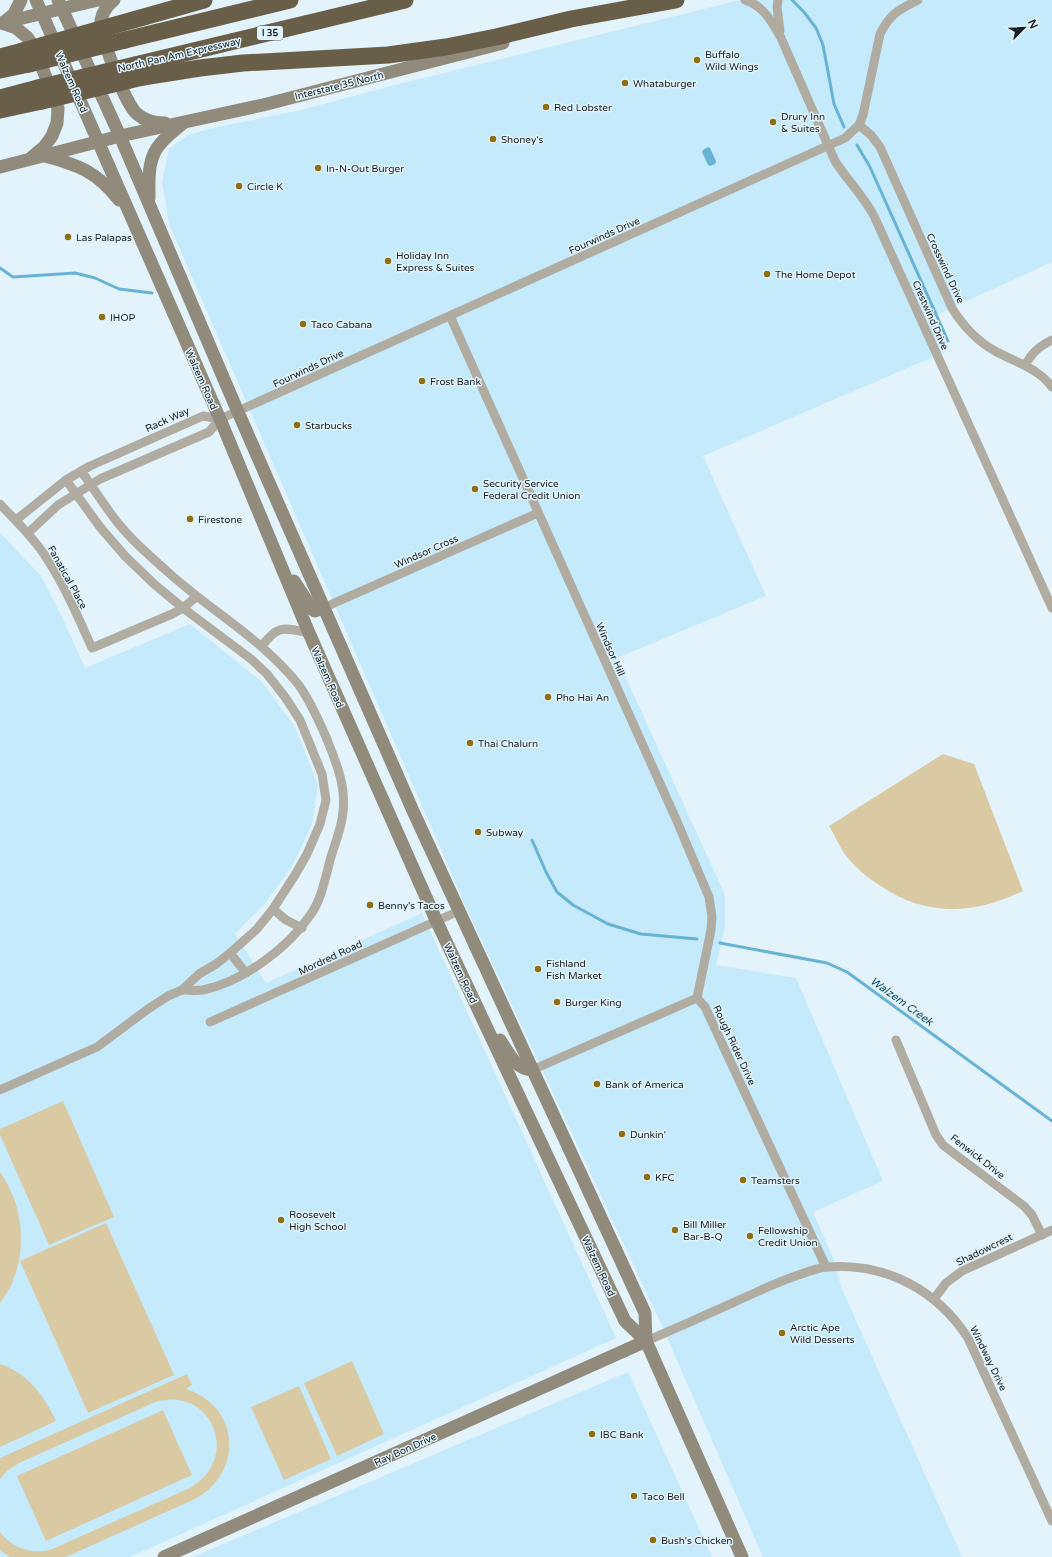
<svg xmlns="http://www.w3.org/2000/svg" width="1052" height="1557" viewBox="0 0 1052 1557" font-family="'Varela Round',sans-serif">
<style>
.built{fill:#c5eafc}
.green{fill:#dacaa3}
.water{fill:#68b2d3}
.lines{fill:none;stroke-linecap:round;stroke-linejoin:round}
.stream{stroke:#68b2d3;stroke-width:3}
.street{stroke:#b0aca1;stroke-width:9}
.secondary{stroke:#918b7b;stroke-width:13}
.highway{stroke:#695f49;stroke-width:17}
.highway-bridge{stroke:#695f49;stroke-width:17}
.poi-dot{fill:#8d6f12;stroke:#e2f3fb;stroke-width:1.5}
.labels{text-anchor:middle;stroke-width:3;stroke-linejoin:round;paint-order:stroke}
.shield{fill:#e2f3fb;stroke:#525e64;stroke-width:1}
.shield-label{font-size:9px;font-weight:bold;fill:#141e23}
.street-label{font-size:10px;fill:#141e23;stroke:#e2f3fb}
.poi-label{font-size:10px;fill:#141e23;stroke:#e2f3fb;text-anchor:start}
.water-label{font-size:11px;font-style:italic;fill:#074960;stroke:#e2f3fb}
</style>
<rect width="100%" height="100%" fill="#e2f3fb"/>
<g class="built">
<path d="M 740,0 L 1052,0 L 1052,262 L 932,317 L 947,351 L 703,456 L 766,596 L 617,658 L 725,895 L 725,927 L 716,965 L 796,978 L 883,1181 L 813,1212 L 834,1260 L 841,1287 L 962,1557 L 763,1557 L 662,1326 L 466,907 L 169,224 L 162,182 L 169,149 L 188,135 L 213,128 L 301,110 L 391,86 Z"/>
<path d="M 0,533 L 41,576 L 62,617 L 85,668 L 190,624 L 262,682 L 295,727 L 318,785 L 312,824 L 291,868 L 266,902 L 235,934 L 266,983 L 422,913 L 616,1338 L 130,1557 L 0,1557 Z"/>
<path d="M 628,1372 L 712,1557 L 193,1557 Z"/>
</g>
<g class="green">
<path d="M 943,754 L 974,764 L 1023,891 C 973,915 926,917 879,885 C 868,878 856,868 847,857 C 840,848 835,836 829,826 Z"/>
<path d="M 63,1101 L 114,1217 L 49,1245 L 0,1135 L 0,1129 Z"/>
<path d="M 0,1172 C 27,1209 29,1266 0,1303 Z"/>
<path d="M 106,1223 L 174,1375 L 88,1413 L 20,1261 Z"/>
<path d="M 352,1361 L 384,1434 L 337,1456 L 304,1383 Z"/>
<path d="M 0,1364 C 28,1373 44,1396 56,1421 L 0,1447 Z"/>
<path d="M 187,1374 L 192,1385 L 186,1389 C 240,1406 244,1472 195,1499 L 66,1557 L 10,1557 L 0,1550 L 0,1532 C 12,1548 30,1554 50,1550 L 190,1488 C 243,1457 210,1383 153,1403 L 19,1463 L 7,1471 L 0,1479 L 0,1458 Z"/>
<path d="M 299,1386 L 331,1459 L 284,1480 L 251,1407 Z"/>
<path d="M 163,1410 L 192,1475 L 46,1541 L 17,1476 Z"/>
</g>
<path class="water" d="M 708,147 L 710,148 L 716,161 L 715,164 L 710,166 L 708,165 L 702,152 L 703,150 Z"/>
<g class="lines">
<g class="stream">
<path d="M 792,0 L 804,12 L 816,28 L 823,45 L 834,104 L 844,127"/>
<path d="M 857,145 L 870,167 L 948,341"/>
<path d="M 0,268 L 13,277 L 75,273 L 95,278 L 119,289 L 152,293"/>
<path d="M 532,840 L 546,872 L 557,892 L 573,905 L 608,924 L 641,934 L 697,939"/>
<path d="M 720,943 L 827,963 L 847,972 L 1052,1121"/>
</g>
<g class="street">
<path d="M 745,0 C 764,6 772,22 781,38 L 835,161 C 847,180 863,195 874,216 L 1052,608"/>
<path d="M 778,0 L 777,7 L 780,31"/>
<path d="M 859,125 L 871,135 L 880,147 L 952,308 C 963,326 977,341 995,351 C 1015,362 1038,368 1052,387"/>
<path d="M 450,316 L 676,819 L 709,897 L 712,917 L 711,930 L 697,998"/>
<path d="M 1025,365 C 1033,352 1038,347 1052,340"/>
<path d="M 81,471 C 92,486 102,502 114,518 C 129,538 150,556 169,573 C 211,611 262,639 298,684 C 310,700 318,719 326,737 C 336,762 346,785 343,812 C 342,827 335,843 331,857 C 326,874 322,899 311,914 C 289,947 243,982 203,990 C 196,991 189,990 182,990"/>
<path d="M 0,504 C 16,521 34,538 46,557 C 65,586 78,617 92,648 L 172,614 L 183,608 L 196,597"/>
<path d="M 16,520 L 66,480 L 90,466 L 203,416 L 220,419"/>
<path d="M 28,533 L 58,505 L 100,479 L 209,432 L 220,419 L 845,138 L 859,125 L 863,115 L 880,34 C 890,14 898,10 918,0"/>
<path d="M 323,608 L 538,513"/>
<path d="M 262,646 C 278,624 284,628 309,633"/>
<path d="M 273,909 L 286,920 L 302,928"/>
<path d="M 230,953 L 246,973"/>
<path d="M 697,998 L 705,1007 L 826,1267"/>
<path d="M 210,1022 L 459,911"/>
<path d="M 896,1040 L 936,1135 L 943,1145 L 952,1152 L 1024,1206 L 1032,1215 L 1042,1235"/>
<path d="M 532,1070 L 697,998"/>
<path d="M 0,1090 L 97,1047 L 148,1009 L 168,996 L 182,990 L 199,974 L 216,964 L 230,953 L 257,929 L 273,909 L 295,875 L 307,854 L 320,824 L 326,800 L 322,774 L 300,720 L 285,697 L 267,674 L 251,659 L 183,608 L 154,584 L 125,556 L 100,527 L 66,480"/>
<path d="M 934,1299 L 946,1283 L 962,1271 L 1052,1230"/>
<path d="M 646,1341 C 684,1325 721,1308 759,1291 C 776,1283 792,1277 810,1271 C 815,1270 821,1267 827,1267 C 885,1262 937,1290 968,1338 L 1052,1521"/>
</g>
<g class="secondary">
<path d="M 36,0 L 220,419 L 309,633 L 436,920 L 625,1321 L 646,1341 L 742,1557"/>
<path d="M 58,0 L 120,136 L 238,412 L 413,811 L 645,1313 L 646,1341"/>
<path d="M 114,0 C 104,8 99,19 101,32 C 108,51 123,101 137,114 C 145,121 155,123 165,123"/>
<path d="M 2,23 L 16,28 L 27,37 L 34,47 L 58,108 L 57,123 L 52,136 L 44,147 L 32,157"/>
<path d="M 2,23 L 98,0"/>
<path d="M 3,23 L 14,14 L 21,0"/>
<path d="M 45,156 C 79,165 97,172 119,200"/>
<path d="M 0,167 L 120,136 L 263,105 L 503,43"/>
<path d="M 149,198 C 149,179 147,158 161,143 C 167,136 175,130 182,124"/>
<path d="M 294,581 L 312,609 L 315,611 L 323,608"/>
<path d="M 500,1040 C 509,1053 515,1069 532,1070"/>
<path d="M 164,1557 L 646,1341"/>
</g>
<g class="highway">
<path d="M 125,40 L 290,0"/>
<path d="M 0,57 L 23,51"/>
<path d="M 135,65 L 405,0"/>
<path d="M 0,70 L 29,64"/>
<path d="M 143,77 L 200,68 L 243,63 L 388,55 L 446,47 L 496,37 L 571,19 L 676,0"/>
<path d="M 0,98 L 38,88"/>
<path d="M 0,110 L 42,101"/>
</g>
<g class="highway-bridge">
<path d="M 23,51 L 204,0"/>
<path d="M 29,64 L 125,40"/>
<path d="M 38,88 L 135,65"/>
<path d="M 42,101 L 143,77"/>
</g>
</g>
<g class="poi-dot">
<circle cx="697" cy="60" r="4"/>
<circle cx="625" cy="83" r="4"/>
<circle cx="546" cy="107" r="4"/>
<circle cx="773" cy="122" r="4"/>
<circle cx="493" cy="139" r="4"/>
<circle cx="318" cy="168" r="4"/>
<circle cx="239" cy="186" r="4"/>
<circle cx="68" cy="237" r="4"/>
<circle cx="388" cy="261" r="4"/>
<circle cx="767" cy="274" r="4"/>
<circle cx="102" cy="317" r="4"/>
<circle cx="303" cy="324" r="4"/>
<circle cx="422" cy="381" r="4"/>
<circle cx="297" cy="425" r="4"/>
<circle cx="475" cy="489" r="4"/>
<circle cx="190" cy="519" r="4"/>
<circle cx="548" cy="697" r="4"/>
<circle cx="470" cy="743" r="4"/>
<circle cx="478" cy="832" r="4"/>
<circle cx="370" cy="905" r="4"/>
<circle cx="538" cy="969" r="4"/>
<circle cx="557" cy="1002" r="4"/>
<circle cx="597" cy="1084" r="4"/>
<circle cx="622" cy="1134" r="4"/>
<circle cx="647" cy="1177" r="4"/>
<circle cx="743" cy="1180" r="4"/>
<circle cx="281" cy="1220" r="4"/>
<circle cx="675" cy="1230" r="4"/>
<circle cx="750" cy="1236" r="4"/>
<circle cx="782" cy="1333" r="4"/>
<circle cx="592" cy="1434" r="4"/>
<circle cx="634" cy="1496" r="4"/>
<circle cx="653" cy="1540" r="4"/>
</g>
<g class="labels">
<rect class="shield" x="257" y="26" width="26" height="14" rx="3"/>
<g class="shield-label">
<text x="270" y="36">I 35</text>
</g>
<g class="street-label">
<text transform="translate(179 54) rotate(-13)" y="4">North Pan Am Expressway</text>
<text transform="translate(72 82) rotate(66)" y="4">Walzem Road</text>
<text transform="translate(339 85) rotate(-14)" y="4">Interstate 35 North</text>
<text transform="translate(604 235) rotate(-24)" y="4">Fourwinds Drive</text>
<text transform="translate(946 268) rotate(65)" y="4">Crosswind Drive</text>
<text transform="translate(931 315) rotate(66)" y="4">Crestwind Drive</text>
<text transform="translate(308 368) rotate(-25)" y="4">Fourwinds Drive</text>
<text transform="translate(202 379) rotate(66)" y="4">Walzem Road</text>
<text transform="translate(167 419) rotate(-24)" y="4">Rack Way</text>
<text transform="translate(426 551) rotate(-24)" y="4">Windsor Cross</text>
<text transform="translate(68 577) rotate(61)" y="4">Fanatical Place</text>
<text transform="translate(611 649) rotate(66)" y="4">Windsor Hill</text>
<text transform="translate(328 677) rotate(66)" y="4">Walzem Road</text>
<text transform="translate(330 957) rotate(-25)" y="4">Mordred Road</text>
<text transform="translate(461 973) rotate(65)" y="4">Walzem Road</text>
<text transform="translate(735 1045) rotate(65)" y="4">Rough Rider Drive</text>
<text transform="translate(978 1156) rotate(38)" y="4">Fenwick Drive</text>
<text transform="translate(984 1249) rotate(-26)" y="4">Shadowcrest</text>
<text transform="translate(599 1266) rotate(65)" y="4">Walzem Road</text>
<text transform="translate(989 1358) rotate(64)" y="4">Windway Drive</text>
<text transform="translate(405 1449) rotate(-24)" y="4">Ray Bon Drive</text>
</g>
<g class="poi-label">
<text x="705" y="58">Buffalo<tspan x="705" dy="12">Wild Wings</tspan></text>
<text x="633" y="87">Whataburger</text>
<text x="554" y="111">Red Lobster</text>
<text x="781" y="120">Drury Inn<tspan x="781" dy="12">&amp; Suites</tspan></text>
<text x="501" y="143">Shoney's</text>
<text x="326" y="172">In-N-Out Burger</text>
<text x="247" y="190">Circle K</text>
<text x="76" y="241">Las Palapas</text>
<text x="396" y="259">Holiday Inn<tspan x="396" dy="12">Express &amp; Suites</tspan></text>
<text x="775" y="278">The Home Depot</text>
<text x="110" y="321">IHOP</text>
<text x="311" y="328">Taco Cabana</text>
<text x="430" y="385">Frost Bank</text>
<text x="305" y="429">Starbucks</text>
<text x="483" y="487">Security Service<tspan x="483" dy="12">Federal Credit Union</tspan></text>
<text x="198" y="523">Firestone</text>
<text x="556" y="701">Pho Hai An</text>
<text x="478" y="747">Thai Chalurn</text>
<text x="486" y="836">Subway</text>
<text x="378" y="909">Benny's Tacos</text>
<text x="546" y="967">Fishland<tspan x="546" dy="12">Fish Market</tspan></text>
<text x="565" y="1006">Burger King</text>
<text x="605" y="1088">Bank of America</text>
<text x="630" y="1138">Dunkin'</text>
<text x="655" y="1181">KFC</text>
<text x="751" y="1184">Teamsters</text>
<text x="289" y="1218">Roosevelt<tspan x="289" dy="12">High School</tspan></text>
<text x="683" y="1228">Bill Miller<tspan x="683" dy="12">Bar-B-Q</tspan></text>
<text x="758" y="1234">Fellowship<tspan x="758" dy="12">Credit Union</tspan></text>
<text x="790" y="1331">Arctic Ape<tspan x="790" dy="12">Wild Desserts</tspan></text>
<text x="600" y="1438">IBC Bank</text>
<text x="642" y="1500">Taco Bell</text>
<text x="661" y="1544">Bush's Chicken</text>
</g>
<g class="water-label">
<text transform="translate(902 1001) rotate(36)" y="4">Walzem Creek</text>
</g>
</g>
<g transform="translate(1024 28) rotate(66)" stroke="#e2f3fb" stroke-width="3" paint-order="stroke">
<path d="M0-3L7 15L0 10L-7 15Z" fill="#141e23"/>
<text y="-6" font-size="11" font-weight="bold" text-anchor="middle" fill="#141e23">N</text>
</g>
</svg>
